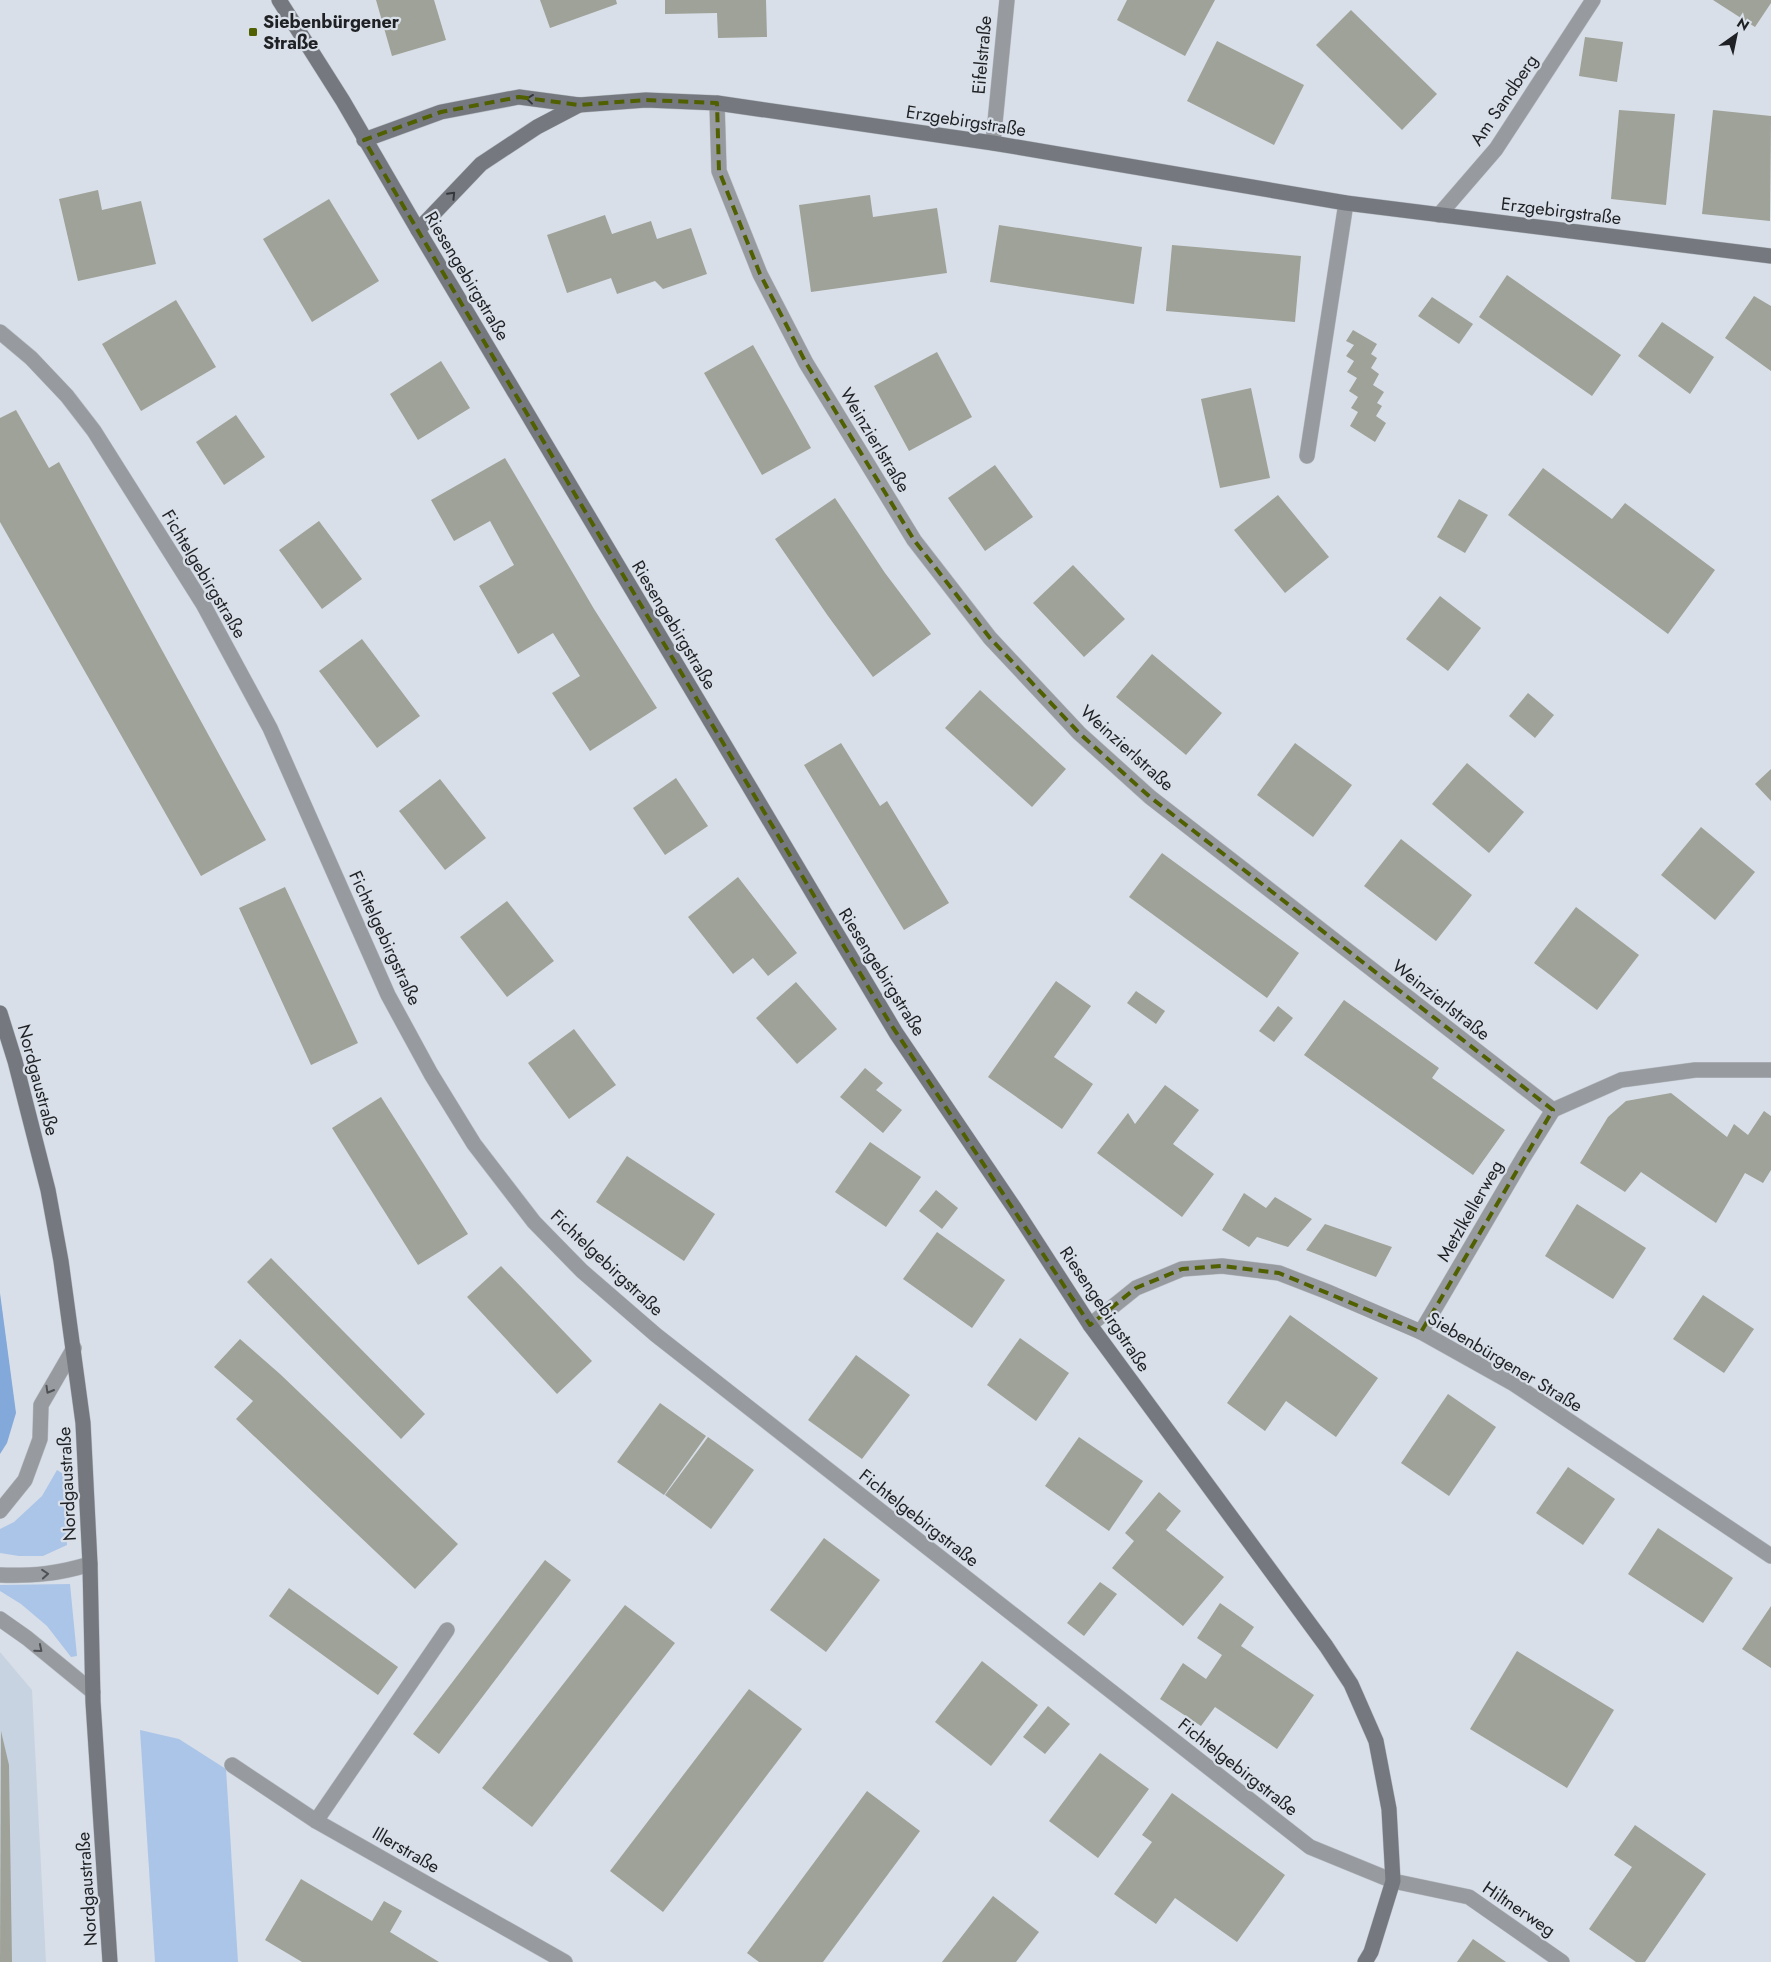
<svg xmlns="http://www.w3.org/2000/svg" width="1771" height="1962" viewBox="0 0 1771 1962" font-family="Jost,sans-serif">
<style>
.built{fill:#c8d3e2}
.green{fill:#abc5e8}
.forest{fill:#83a9db}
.building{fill:#9fa298}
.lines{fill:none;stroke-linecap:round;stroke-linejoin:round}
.lane-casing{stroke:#b7bdc5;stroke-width:16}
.street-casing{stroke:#b7bdc5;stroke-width:16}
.secondary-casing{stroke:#b7bdc5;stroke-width:16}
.lane{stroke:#979a9e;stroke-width:15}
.street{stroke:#979a9e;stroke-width:15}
.secondary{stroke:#75797f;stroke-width:15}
.oneway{stroke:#34373b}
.oneway2{stroke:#4f5155}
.marked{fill:none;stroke:#505f00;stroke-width:4;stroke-dasharray:10 6;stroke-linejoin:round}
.poi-dot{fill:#505f00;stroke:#d8dfe8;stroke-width:2}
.labels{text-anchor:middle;stroke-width:4.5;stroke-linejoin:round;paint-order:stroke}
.poi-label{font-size:18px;font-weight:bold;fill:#1f2124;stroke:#d8dfe8;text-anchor:start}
.street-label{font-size:18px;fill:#1f2124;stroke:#d8dfe8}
</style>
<rect width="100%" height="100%" fill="#d8dfe8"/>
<path class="built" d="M 0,1652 L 32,1690 L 46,1962 L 0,1962 Z"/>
<g class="green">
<path d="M 57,1470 L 65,1475 L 67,1545 L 43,1556 L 19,1556 L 0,1553 L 0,1529 L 14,1522 L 42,1496 Z"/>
<path d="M 70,1584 L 77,1656 L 71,1657 L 47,1626 L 21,1604 L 0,1591 L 0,1585 Z"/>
<path d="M 140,1730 L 179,1739 L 226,1769 L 238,1962 L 155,1962 Z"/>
</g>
<path class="forest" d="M 0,1293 L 16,1413 L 7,1443 L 0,1454 Z"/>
<g class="building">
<path d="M 376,0 L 434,0 L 446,40 L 392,56 Z"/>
<path d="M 540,0 L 616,0 L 617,4 L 550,28 Z"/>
<path d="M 665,0 L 766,0 L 767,37 L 718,38 L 717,13 L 665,14 Z"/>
<path d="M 1127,0 L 1215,0 L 1185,56 L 1117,20 Z"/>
<path d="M 1713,0 L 1771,0 L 1771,3 L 1755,27 Z"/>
<path d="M 1351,10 L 1437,94 L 1402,130 L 1316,45 Z"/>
<path d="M 1585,37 L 1623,42 L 1617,82 L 1579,76 Z"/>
<path d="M 1217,41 L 1304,85 L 1274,145 L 1187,101 Z"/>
<path d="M 1619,110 L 1675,114 L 1666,205 L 1611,199 Z"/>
<path d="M 1713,110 L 1771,116 L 1770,221 L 1702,214 Z"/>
<path d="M 98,190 L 102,210 L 141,201 L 156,264 L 78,281 L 59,199 Z"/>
<path d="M 870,195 L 873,217 L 937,208 L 947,273 L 811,292 L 799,205 Z"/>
<path d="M 329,199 L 379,281 L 312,322 L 263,239 Z"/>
<path d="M 605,215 L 612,234 L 651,221 L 657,239 L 691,228 L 707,274 L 663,289 L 655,281 L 617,294 L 611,278 L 567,293 L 547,235 Z"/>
<path d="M 999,225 L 1142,247 L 1134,304 L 990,282 Z"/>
<path d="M 1172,245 L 1301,256 L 1295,322 L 1166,311 Z"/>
<path d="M 1507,275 L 1621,355 L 1592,396 L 1479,317 Z"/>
<path d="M 1754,296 L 1771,306 L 1771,371 L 1725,338 Z"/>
<path d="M 1432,297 L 1473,324 L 1459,344 L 1418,316 Z"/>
<path d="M 176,300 L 216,367 L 141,411 L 102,344 Z"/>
<path d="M 1662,322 L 1714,357 L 1690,394 L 1638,356 Z"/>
<path d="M 1353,330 L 1377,344 L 1371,354 L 1377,358 L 1371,368 L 1379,374 L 1373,385 L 1384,392 L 1377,403 L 1382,406 L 1376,416 L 1386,423 L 1375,442 L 1350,426 L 1358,412 L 1351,408 L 1358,397 L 1349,391 L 1357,378 L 1347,372 L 1354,361 L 1346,356 L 1354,345 L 1346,341 Z"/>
<path d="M 753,345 L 811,448 L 762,475 L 704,373 Z"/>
<path d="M 937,352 L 972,417 L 909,451 L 874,386 Z"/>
<path d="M 441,361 L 470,408 L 418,440 L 390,394 Z"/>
<path d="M 1251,388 L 1270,478 L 1220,488 L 1201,399 Z"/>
<path d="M 16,410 L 49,468 L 59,462 L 266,840 L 201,876 L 0,522 L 0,418 Z"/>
<path d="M 236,415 L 265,457 L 224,485 L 196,442 Z"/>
<path d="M 505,458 L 594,609 L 657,708 L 590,751 L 552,693 L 580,676 L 553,633 L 518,654 L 479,586 L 514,565 L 490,521 L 454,541 L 431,500 Z"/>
<path d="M 995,465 L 1033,517 L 985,551 L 948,498 Z"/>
<path d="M 1543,468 L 1612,519 L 1625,503 L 1715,570 L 1668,634 L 1508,515 Z"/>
<path d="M 1278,495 L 1329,557 L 1285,593 L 1234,530 Z"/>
<path d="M 835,498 L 885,573 L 931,634 L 873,677 L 828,616 L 775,539 Z"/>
<path d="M 1459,499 L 1488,515 L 1465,553 L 1437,537 Z"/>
<path d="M 319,521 L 362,579 L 322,609 L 279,550 Z"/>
<path d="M 1073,565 L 1125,619 L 1084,657 L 1033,603 Z"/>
<path d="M 1440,596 L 1481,628 L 1448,671 L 1406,639 Z"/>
<path d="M 362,639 L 420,716 L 377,748 L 319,671 Z"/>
<path d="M 1152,654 L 1222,713 L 1186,755 L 1116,697 Z"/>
<path d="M 980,690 L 1066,769 L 1032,807 L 945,728 Z"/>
<path d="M 1528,693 L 1554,715 L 1535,738 L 1509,716 Z"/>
<path d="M 841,743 L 880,806 L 887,801 L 949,903 L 904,930 L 804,765 Z"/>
<path d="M 1295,743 L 1352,785 L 1313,837 L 1257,795 Z"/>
<path d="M 1467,763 L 1524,812 L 1489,853 L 1432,804 Z"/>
<path d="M 1771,769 L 1771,801 L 1755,784 Z"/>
<path d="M 676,778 L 708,826 L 665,855 L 633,808 Z"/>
<path d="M 440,779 L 486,838 L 445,870 L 399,811 Z"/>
<path d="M 1701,827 L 1755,872 L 1715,920 L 1661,875 Z"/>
<path d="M 1401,839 L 1472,895 L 1436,941 L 1364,886 Z"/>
<path d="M 1162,853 L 1299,953 L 1267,998 L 1129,897 Z"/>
<path d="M 738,877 L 797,953 L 768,976 L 753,958 L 733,974 L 688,917 Z"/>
<path d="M 285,887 L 358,1043 L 311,1065 L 239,908 Z"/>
<path d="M 507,901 L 554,961 L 507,997 L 460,937 Z"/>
<path d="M 1576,907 L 1639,955 L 1597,1010 L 1534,963 Z"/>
<path d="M 1056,981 L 1091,1006 L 1054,1057 L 1093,1084 L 1062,1129 L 988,1077 Z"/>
<path d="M 796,982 L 837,1029 L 797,1064 L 756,1018 Z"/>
<path d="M 1136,991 L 1165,1011 L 1156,1024 L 1127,1003 Z"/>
<path d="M 1344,1000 L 1439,1068 L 1432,1078 L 1505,1130 L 1473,1175 L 1304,1055 Z"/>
<path d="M 1278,1006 L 1293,1018 L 1274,1042 L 1259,1031 Z"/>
<path d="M 574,1029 L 616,1085 L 569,1119 L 528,1063 Z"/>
<path d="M 865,1068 L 883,1083 L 876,1090 L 902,1110 L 883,1133 L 840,1097 Z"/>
<path d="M 1165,1085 L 1199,1110 L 1173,1144 L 1214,1174 L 1182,1217 L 1097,1153 L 1128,1113 L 1135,1124 Z"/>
<path d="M 1671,1093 L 1727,1137 L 1734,1124 L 1748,1135 L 1764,1111 L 1771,1116 L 1771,1170 L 1763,1183 L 1745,1173 L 1716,1223 L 1641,1172 L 1625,1192 L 1580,1163 L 1608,1117 L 1626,1101 Z"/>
<path d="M 381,1097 L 468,1234 L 418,1265 L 332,1128 Z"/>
<path d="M 870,1142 L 921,1177 L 886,1227 L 835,1192 Z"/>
<path d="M 627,1156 L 715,1214 L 684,1261 L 596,1202 Z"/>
<path d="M 936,1190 L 958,1208 L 942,1229 L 919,1211 Z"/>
<path d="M 1244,1193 L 1266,1208 L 1275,1197 L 1312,1219 L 1288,1247 L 1257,1237 L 1249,1247 L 1222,1230 Z"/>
<path d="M 1577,1204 L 1646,1248 L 1613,1299 L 1545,1256 Z"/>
<path d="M 1325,1224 L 1392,1247 L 1376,1277 L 1306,1250 Z"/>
<path d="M 937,1232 L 1005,1280 L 972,1328 L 903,1279 Z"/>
<path d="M 271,1258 L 425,1414 L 401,1439 L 247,1282 Z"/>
<path d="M 501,1266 L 592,1361 L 557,1394 L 467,1297 Z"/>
<path d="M 1703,1295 L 1754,1329 L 1724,1373 L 1673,1339 Z"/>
<path d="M 1290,1315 L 1378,1378 L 1336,1437 L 1286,1401 L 1265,1431 L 1227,1403 Z"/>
<path d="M 1020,1338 L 1069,1373 L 1036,1421 L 987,1385 Z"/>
<path d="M 240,1339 L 280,1374 L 458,1544 L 415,1589 L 236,1419 L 253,1401 L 214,1367 Z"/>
<path d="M 856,1355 L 910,1395 L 862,1459 L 808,1420 Z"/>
<path d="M 1448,1394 L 1496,1427 L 1449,1496 L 1401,1463 Z"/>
<path d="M 660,1403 L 706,1436 L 664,1495 L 617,1462 Z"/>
<path d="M 708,1437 L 754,1470 L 711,1529 L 665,1495 Z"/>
<path d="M 1079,1437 L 1143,1481 L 1109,1531 L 1045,1486 Z"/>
<path d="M 1568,1467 L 1615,1499 L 1583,1545 L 1536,1513 Z"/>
<path d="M 1159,1492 L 1181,1511 L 1166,1530 L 1224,1577 L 1183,1626 L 1112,1568 L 1134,1541 L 1125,1533 Z"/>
<path d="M 1658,1528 L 1733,1578 L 1703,1623 L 1628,1574 Z"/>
<path d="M 824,1538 L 880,1580 L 826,1652 L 770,1610 Z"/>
<path d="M 545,1560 L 571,1580 L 439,1754 L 413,1734 Z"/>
<path d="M 1100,1582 L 1117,1594 L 1084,1636 L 1067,1623 Z"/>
<path d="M 289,1588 L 398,1667 L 378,1695 L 269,1616 Z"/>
<path d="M 1220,1603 L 1254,1627 L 1241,1646 L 1314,1695 L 1277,1749 L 1215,1707 L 1201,1726 L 1160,1699 L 1183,1663 L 1206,1679 L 1222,1655 L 1197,1638 Z"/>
<path d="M 625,1605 L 675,1643 L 532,1827 L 482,1788 Z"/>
<path d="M 1771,1606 L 1771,1668 L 1742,1649 Z"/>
<path d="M 1517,1651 L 1614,1710 L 1567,1788 L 1470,1729 Z"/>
<path d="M 982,1661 L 1038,1705 L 991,1766 L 935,1722 Z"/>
<path d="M 749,1689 L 802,1729 L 663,1912 L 610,1871 Z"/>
<path d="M 1048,1706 L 1070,1724 L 1045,1754 L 1023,1737 Z"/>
<path d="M 1,1731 L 9,1765 L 12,1962 L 0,1962 Z"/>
<path d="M 1100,1753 L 1149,1789 L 1098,1858 L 1049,1821 Z"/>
<path d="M 867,1791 L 920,1831 L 823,1962 L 759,1962 L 747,1953 Z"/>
<path d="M 1172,1793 L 1285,1875 L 1237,1942 L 1175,1898 L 1156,1924 L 1114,1894 L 1152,1842 L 1142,1835 Z"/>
<path d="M 1635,1825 L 1706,1874 L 1645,1962 L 1636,1962 L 1589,1929 L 1632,1867 L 1614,1855 Z"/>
<path d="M 301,1879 L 372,1921 L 384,1901 L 402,1911 L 390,1932 L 439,1962 L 302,1962 L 265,1940 Z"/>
<path d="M 993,1896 L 1039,1932 L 1016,1962 L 942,1962 Z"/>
<path d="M 1473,1939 L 1506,1962 L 1457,1962 Z"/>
</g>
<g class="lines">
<defs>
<path id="lane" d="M 316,1821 L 447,1630"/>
<g id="street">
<path d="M 717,103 L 719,171 L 760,274 L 806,363 L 914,540 L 990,638 L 1079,733 L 1150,797 L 1553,1110"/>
<path d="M 993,143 L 1007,0"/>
<path d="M 1439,215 L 1496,149 L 1593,0"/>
<path d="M 0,332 L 31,358 L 67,396 L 94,431 L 203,604 L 270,728 L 388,995 L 431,1074 L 474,1144 L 534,1222 L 582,1271 L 656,1335 L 1310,1847 L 1393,1881 L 1469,1897 L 1562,1962"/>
<path d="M 1307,456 L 1346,203"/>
<path d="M 1553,1110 L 1621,1080 L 1695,1070 L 1771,1070"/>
<path d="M 1090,1325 L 1136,1288 L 1182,1269 L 1222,1266 L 1279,1273 L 1328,1292 L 1421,1332 L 1514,1384 L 1771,1556"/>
<path d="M 1421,1332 L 1523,1158 L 1553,1110"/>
<path d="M 0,1511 L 25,1480 L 40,1439 L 41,1405 L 74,1348"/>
<path d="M 0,1575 C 33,1576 58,1574 90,1564"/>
<path d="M 0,1619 L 27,1638 L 93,1692"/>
<path d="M 232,1765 L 316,1821 L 565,1962"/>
</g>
<g id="secondary">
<path d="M 279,0 L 343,101 L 418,230 L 896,1033 L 1015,1209 L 1090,1325 L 1326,1646 L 1351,1684 L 1376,1741 L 1389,1809 L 1393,1881 L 1371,1952 L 1365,1962"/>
<path d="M 364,140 L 441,112 L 519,97 L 579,105 L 646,100 L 717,103 L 993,143 L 1346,203 L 1771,256"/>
<path d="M 418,230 L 481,164 L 537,127 L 579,105"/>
<path d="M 0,1013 L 15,1061 L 48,1190 L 61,1261 L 83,1423 L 90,1564 L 93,1702 L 110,1962"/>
</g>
</defs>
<use href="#lane" class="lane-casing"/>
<use href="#street" class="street-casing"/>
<use href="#secondary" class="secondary-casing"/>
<use href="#lane" class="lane"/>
<use href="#street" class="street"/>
<use href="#secondary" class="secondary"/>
</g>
<defs><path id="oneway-chevron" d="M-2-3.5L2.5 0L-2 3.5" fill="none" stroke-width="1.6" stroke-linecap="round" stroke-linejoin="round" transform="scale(1.25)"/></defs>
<g class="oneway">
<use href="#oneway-chevron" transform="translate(530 99) rotate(-173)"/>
<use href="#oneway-chevron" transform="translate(452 195) rotate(-46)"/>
</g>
<g class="oneway2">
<use href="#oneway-chevron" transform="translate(49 1390) rotate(120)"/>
<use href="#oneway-chevron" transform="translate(45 1574) rotate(-5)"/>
<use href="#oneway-chevron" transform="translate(39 1649) rotate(40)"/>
</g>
<path class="marked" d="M 519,97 L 579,105 L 646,100 L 717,103 L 719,171 L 760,274 L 806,363 L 914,540 L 990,638 L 1079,733 L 1150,797 L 1553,1110 L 1421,1332 L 1279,1273 L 1222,1266 L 1182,1269 L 1136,1288 L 1090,1325 L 888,1020 L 364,140 L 441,112 Z"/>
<rect class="poi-dot" x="248" y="27" width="10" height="10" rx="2.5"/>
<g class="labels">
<g class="poi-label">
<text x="263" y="28">Siebenbürgener<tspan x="263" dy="21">Straße</tspan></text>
</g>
<g class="street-label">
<text transform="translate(982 55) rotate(-85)" y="6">Eifelstraße</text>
<text transform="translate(1504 100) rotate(-56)" y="6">Am Sandberg</text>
<text transform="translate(966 121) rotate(9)" y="6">Erzgebirgstraße</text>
<text transform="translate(1561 211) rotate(7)" y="6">Erzgebirgstraße</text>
<text transform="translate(467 276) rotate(59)" y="6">Riesengebirgstraße</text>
<text transform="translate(875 440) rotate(59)" y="6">Weinzierlstraße</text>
<text transform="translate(204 574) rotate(59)" y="6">Fichtelgebirgstraße</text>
<text transform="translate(674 625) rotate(59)" y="6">Riesengebirgstraße</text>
<text transform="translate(1127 748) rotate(42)" y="6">Weinzierlstraße</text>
<text transform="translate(385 938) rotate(65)" y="6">Fichtelgebirgstraße</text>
<text transform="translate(882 972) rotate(58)" y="6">Riesengebirgstraße</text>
<text transform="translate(1441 1000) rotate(38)" y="6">Weinzierlstraße</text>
<text transform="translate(38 1080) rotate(75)" y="6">Nordgaustraße</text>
<text transform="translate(1470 1211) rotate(-60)" y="6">Metzlkellerweg</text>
<text transform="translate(607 1263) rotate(43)" y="6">Fichtelgebirgstraße</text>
<text transform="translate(1105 1309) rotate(56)" y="6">Riesengebirgstraße</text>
<text transform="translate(1505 1362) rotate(31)" y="6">Siebenbürgener Straße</text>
<text transform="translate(67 1484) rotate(-93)" y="6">Nordgaustraße</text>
<text transform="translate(919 1518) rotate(38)" y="6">Fichtelgebirgstraße</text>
<text transform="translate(1238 1767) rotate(38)" y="6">Fichtelgebirgstraße</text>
<text transform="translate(406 1850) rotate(30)" y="6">Illerstraße</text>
<text transform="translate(87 1889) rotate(-94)" y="6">Nordgaustraße</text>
<text transform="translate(1519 1909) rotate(34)" y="6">Hiltnerweg</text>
</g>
</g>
<g transform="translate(1736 35) rotate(33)" stroke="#d8dfe8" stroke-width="4" paint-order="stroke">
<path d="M0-4L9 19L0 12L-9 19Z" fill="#1f2124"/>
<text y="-8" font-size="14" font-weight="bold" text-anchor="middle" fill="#1f2124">N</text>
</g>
</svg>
